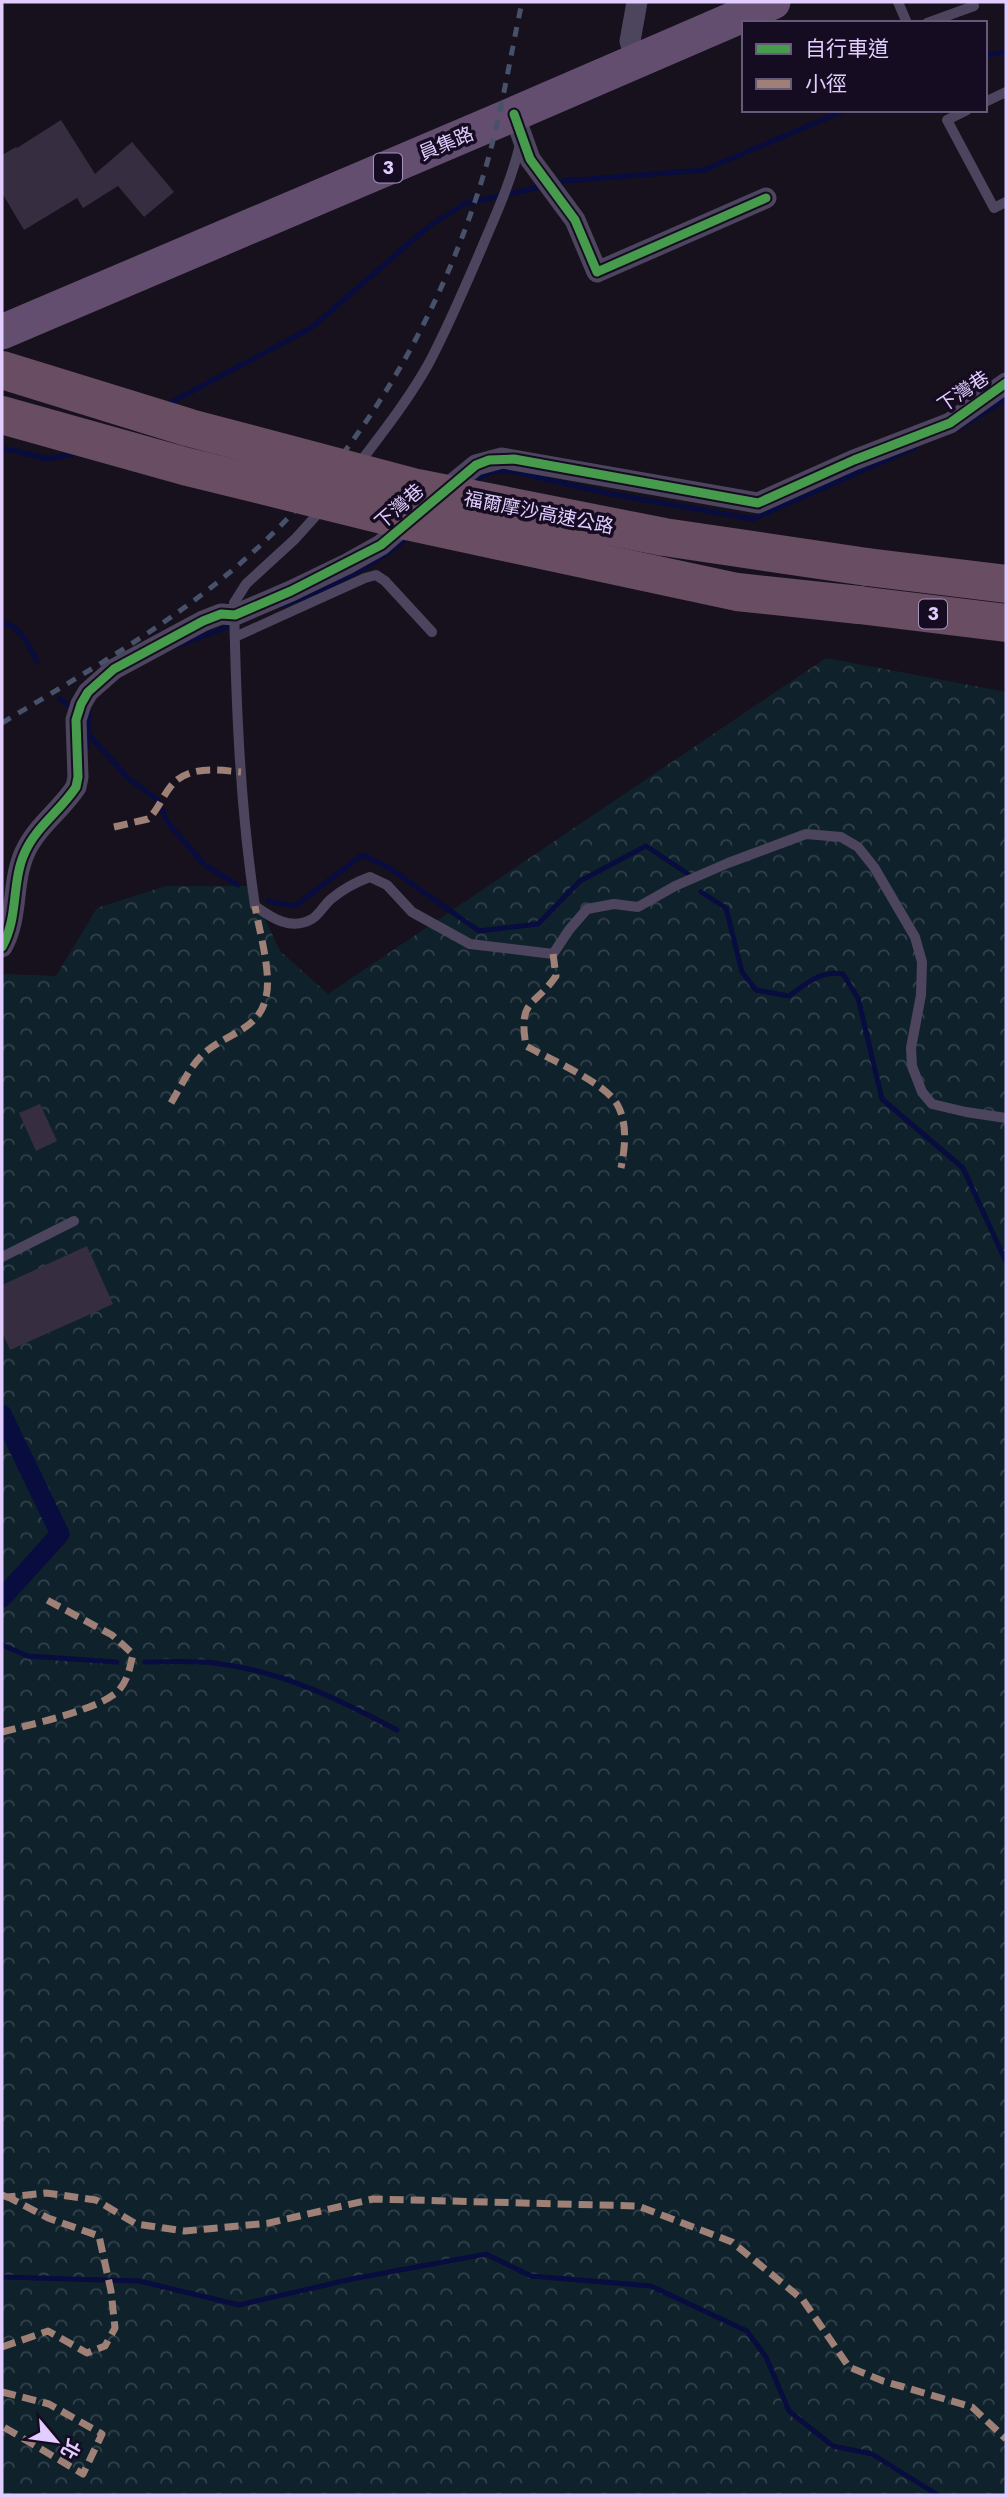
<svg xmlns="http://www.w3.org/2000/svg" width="1008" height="2497" viewBox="0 0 1008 2497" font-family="Jost,'Noto Sans TC',sans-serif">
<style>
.forest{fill:url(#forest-crowns)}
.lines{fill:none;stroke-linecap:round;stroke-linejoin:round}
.stream{stroke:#080c3e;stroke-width:5}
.canal{stroke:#080c3e;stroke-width:19}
.building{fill:#362e40}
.service{stroke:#4d455e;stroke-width:10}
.minor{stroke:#4d455e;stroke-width:21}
.primary{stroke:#644e70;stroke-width:35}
.motorway{stroke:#694d62;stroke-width:38}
.rail{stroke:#47516a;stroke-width:5;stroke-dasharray:10 9;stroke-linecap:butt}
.motorway-bridge{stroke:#694d62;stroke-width:38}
.quiet{stroke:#9e8076;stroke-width:7;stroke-dasharray:14 7;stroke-linecap:butt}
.cycleway-casing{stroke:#160c22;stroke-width:13}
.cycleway{stroke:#469c4c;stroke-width:9}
.labels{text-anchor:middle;stroke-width:7;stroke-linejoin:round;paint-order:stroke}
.shield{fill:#160c22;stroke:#a493bd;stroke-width:2}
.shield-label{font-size:18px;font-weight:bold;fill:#e1cdff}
.street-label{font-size:19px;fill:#e1cdff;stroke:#160c22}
</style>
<defs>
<pattern id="forest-crowns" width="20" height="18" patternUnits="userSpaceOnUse" patternTransform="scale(1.75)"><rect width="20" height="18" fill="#0f222b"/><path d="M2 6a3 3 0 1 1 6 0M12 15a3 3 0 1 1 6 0" fill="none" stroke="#32414b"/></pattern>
</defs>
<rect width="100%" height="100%" fill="#17111d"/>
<path class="forest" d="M 826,658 L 1006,692 L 1006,2495 L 2,2495 L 2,974 L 56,976 L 97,908 L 166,886 L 250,886 L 280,951 L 328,994 Z"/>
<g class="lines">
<g class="stream">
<path d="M 985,55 L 1006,52"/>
<path d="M 554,184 L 564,181 L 704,170 L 846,110"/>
<path d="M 168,404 L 311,328 L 428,227 L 464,204 L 544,186"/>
<path d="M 957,429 L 1006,399"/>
<path d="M 2,448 L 48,459 L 76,453"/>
<path d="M 470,483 L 491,472 L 511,471 L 606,493 L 753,519 L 916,447"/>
<path d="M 281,606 C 325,590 371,568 407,538"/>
<path d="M 2,623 C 21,625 28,645 37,661"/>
<path d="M 176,646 L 236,624"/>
<path d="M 60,699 L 73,708"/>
<path d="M 88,734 L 129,779 L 157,799 L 168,823 L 205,865 L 238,885"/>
<path d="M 87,748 L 89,713"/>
<path d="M 701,892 L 726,908 L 742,972 L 756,990 L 789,996 C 807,983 821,970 843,974 L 858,998 L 882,1099 L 963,1168 L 1006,1262"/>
<path d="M 268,901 L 295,906 L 362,855 L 388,867 L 479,931 L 538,924 L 580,881 L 646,846 L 688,874"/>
<path d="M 2,1645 L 28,1656 L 117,1662"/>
<path d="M 145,1662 C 170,1662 196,1660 221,1664 C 284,1672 342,1701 397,1730"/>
<path d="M 2,2277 L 139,2281 L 239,2305 L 352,2279 L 486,2254 L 531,2276 L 651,2286 L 747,2331 L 766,2357 L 789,2411 L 833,2446 L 872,2454 L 938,2495"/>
</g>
<path class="canal" d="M 2,1414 L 60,1534 L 2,1598"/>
</g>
<g class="building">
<path d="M 61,120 L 95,174 L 132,142 L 174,192 L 144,217 L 118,186 L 83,208 L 77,198 L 24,230 L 2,193 L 2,155 L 16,147 L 17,148 Z"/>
<path d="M 40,1104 L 57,1141 L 36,1151 L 19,1113 Z"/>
<path d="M 87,1246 L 113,1304 L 10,1350 L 2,1332 L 2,1285 Z"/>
</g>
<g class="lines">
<g class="service">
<path d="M 898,2 L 907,23"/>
<path d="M 927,23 L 974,6 L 972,2"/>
<path d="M 985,102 L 1006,92"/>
<path d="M 967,110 L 947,120 L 994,208 L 1006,202"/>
<path d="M 358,465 C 383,432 409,399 429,363 C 449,325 466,285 483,245 C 497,212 512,179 520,144"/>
<path d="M 324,507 L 295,539 L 246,584 L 234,603 C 236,704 240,806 255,906 C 272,918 291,931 312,919 C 319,915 324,905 331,899 C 343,889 356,882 370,877 L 387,885 L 412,912 L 470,944 L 553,954 L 569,930 L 587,909 L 614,904 L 638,907 L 675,886 L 728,863 L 806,834 L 841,837 L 858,847 L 874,867 L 915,937 L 922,962 L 921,995 L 911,1048 L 912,1066 L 922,1092 L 932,1104 L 966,1112 L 1006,1118"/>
<path d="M 235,637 L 365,578 L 376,575 L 385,581 L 432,632"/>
<path d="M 2,1257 L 74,1221"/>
</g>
<g class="minor">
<path d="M 636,60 L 630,41 L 637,2"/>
<path d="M 514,114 L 530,159 L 575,220 L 597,272 L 766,198"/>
<path d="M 438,496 L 476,465 L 502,458 L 758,503 L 854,460 L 950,423 L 1006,383"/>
<path d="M 2,947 C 19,917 11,882 25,852 C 36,827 61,810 76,787 L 78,777 L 76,720 L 81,704 L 88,692 L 114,669 L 203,621 L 221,614 L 235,615 L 291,591 L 347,564 L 381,545 L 411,519"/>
</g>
<path class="primary" d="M 2,332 L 514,114 L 773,2"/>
<g class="motorway">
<path d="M 867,567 L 1006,584"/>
<path d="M 859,605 L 1006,623"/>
</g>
<path class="rail" d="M 2,723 C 88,671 177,621 252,553 C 360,456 438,320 481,183 C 500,124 509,62 522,2"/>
<g class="motorway-bridge">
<path d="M 2,370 L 190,428 L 417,488 L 664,537 L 867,567"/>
<path d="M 2,415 L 184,466 L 411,522 L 737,592 L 859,605"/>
</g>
<g class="quiet">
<path d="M 114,827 L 148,819 C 158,810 162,797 171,786 C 188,765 217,770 241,772"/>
<path d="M 553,954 L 556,976 C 534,1008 518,998 526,1046 C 549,1059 604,1082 617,1104 C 628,1123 625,1148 621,1168"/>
<path d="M 171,1103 C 182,1085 191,1063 208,1050 C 230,1033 260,1028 266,997 C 272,974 259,930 255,906"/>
<path d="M 2,1732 C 29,1725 102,1709 119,1690 C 128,1680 130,1667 133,1654 L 112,1635 L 47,1600"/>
<path d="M 2,2195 L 7,2197 L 46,2193 L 96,2200 L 136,2224 L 185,2231 L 269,2223 L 373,2199 L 638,2206 L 732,2242 L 803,2300 L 849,2367 L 883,2381 L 972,2407 L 1006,2439"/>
<path d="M 2,2347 L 48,2331 L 87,2353 L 105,2346 L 115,2328 L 111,2291 L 99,2236 L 48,2218 L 8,2197"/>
<path d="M 2,2392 L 49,2404 L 102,2434 L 83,2474 L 2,2426"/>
</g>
<defs>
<g id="cycleway">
<path d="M 514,114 L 530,159 L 575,220 L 597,272 L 766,198"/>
<path d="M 2,947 C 19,917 11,882 25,852 C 36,827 61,810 76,787 L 78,777 L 76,720 L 81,704 L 88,692 L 114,669 L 203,621 L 221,614 L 235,615 L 291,591 L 381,545 L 476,465 L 489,460 L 514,459 L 758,503 L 854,460 L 950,423 L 1006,383"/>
</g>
</defs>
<use href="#cycleway" class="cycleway-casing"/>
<use href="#cycleway" class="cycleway"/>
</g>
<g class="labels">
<g class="shield">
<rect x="374" y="153.5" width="28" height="29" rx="5"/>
<rect x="919" y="599.5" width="28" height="29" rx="5"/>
</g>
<g class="shield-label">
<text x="388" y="174">3</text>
<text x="933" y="620">3</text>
</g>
<g class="street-label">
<text transform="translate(446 143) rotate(-23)" y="7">員集路</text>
<text transform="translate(963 391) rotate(-34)" y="7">下灣巷</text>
<text transform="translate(399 506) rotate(-41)" y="7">下灣巷</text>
<text transform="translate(539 512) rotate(11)" y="7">福爾摩沙高速公路</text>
</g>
</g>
<rect width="1008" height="2497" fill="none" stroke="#e1cdff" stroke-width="7"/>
<rect x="742" y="21" width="245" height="91" fill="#160c22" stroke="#67597a" stroke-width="2"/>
<rect x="756" y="44" width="35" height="10" fill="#469c4c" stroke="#67597a" stroke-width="2"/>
<text x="805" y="56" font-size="21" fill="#e1cdff">自行車道</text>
<rect x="756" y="79" width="35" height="10" fill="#9e8076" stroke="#67597a" stroke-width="2"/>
<text x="805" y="91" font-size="21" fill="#e1cdff">小徑</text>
<g transform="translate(56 2441) rotate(119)" stroke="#160c22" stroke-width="5" paint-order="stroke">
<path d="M0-5L12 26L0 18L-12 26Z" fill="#e1cdff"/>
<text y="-10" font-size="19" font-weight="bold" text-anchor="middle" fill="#e1cdff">北</text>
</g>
</svg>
